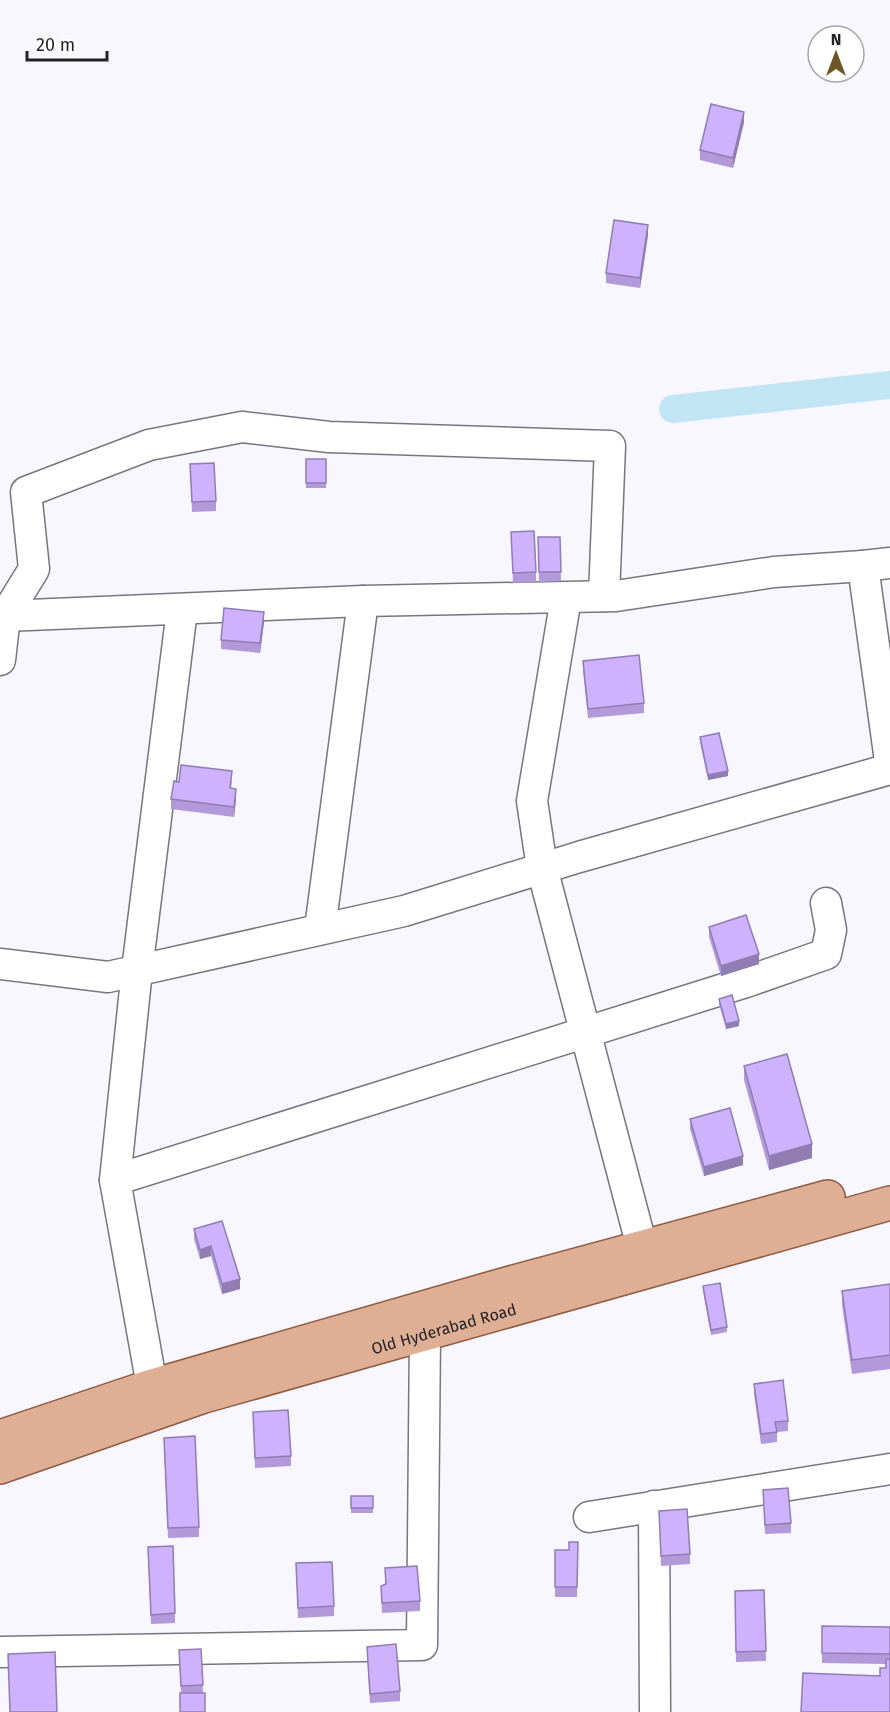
<svg xmlns="http://www.w3.org/2000/svg" width="890" height="1712" viewBox="0 0 890 1712" font-family="'Fira Sans',sans-serif">
<style>
.lines{fill:none;stroke-linecap:round;stroke-linejoin:round}
.canal{stroke:#c1e5f5;stroke-width:28}
.minor-casing{stroke:#78767d;stroke-width:33}
.major-casing{stroke:#8e5b40;stroke-width:36}
.minor{stroke:#fff;stroke-width:30}
.major{stroke:#deaf95;stroke-width:33}
.wall{fill:#b199da}
.shaded-wall{fill:#907db2}
.building{fill:#ceb2fe;stroke:#907db2;stroke-width:1.5}
.labels{text-anchor:middle;stroke-width:6;stroke-linejoin:round;paint-order:stroke}
.street-label{font-size:16px;fill:#232225;stroke:#fff}
</style>
<rect width="100%" height="100%" fill="#f8f6fe"/>
<g class="lines">
<path class="canal" d="M 673,409 L 890,385"/>
<defs>
<g id="minor">
<path d="M 890,563 L 863,566 L 890,761"/>
<path d="M 566,598 L 532,801 L 542,868 L 642,1247"/>
<path d="M 5,616 L 363,601 L 616,596 L 774,572 L 863,566"/>
<path d="M 0,660 L 5,616 L 34,569 L 26,492 L 149,445 L 242,427 L 329,437 L 610,446 L 604,596"/>
<path d="M 320,929 L 363,601"/>
<path d="M 0,964 L 108,977 L 404,911 L 579,857 L 890,769"/>
<path d="M 115,1180 L 746,982 L 826,954 L 831,930 L 826,903"/>
<path d="M 152,1386 L 115,1180 L 137,970 L 182,610"/>
<path d="M 654,1506 L 655,1712"/>
<path d="M 589,1517 L 890,1469"/>
<path d="M 0,1652 L 422,1645 L 425,1334"/>
</g>
<g id="major">
<path d="M 0,1437 L 152,1386 L 510,1283 L 828,1197"/>
<path id="s1" d="M 0,1467 L 204,1396 L 890,1203"/>
</g>
</defs>
<use href="#minor" class="minor-casing"/>
<use href="#major" class="major-casing"/>
<use href="#minor" class="minor"/>
<use href="#major" class="major"/>
</g>
<g class="wall">
<path d="M 744,122 L 733,168 L 700,160 L 700,150 Z"/>
<path d="M 648,235 L 640,288 L 606,283 L 606,273 Z"/>
<rect x="306" y="459" width="20" height="29"/>
<path d="M 190,464 L 216,501 L 216,511 L 192,512 Z"/>
<path d="M 511,532 L 536,572 L 536,582 L 513,583 Z"/>
<path d="M 538,537 L 560,537 L 561,581 L 539,582 Z"/>
<path d="M 264,622 L 260,653 L 221,649 L 221,640 Z"/>
<path d="M 583,661 L 644,703 L 644,713 L 588,718 L 583,671 Z"/>
<path d="M 700,737 L 728,776 L 708,780 L 700,742 Z"/>
<path d="M 232,781 L 231,789 L 236,799 L 234,817 L 171,809 L 171,799 L 179,782 Z"/>
<path d="M 709,927 L 759,964 L 721,976 L 709,937 Z"/>
<path d="M 719,999 L 739,1026 L 726,1029 L 719,1004 Z"/>
<path d="M 744,1066 L 812,1158 L 769,1170 L 744,1080 Z"/>
<path d="M 690,1119 L 743,1165 L 704,1176 L 690,1129 Z"/>
<path d="M 222,1221 L 240,1289 L 222,1294 L 211,1256 L 200,1259 L 194,1239 L 194,1229 Z"/>
<path d="M 890,1284 L 890,1369 L 852,1374 L 842,1305 L 842,1291 Z"/>
<path d="M 703,1286 L 727,1327 L 727,1332 L 711,1335 L 703,1291 Z"/>
<path d="M 754,1384 L 788,1421 L 788,1431 L 777,1432 L 777,1442 L 761,1444 L 754,1394 Z"/>
<path d="M 253,1412 L 291,1456 L 291,1466 L 255,1468 Z"/>
<path d="M 164,1448 L 199,1527 L 199,1537 L 168,1538 Z"/>
<path d="M 763,1490 L 791,1523 L 791,1533 L 765,1534 Z"/>
<rect x="351" y="1496" width="22" height="17"/>
<path d="M 659,1511 L 690,1554 L 690,1564 L 661,1566 Z"/>
<path d="M 578,1542 L 577,1597 L 555,1597 L 555,1550 L 569,1550 Z"/>
<path d="M 148,1556 L 175,1613 L 175,1623 L 151,1624 Z"/>
<path d="M 296,1563 L 334,1606 L 334,1616 L 298,1618 Z"/>
<path d="M 385,1568 L 420,1601 L 420,1611 L 382,1613 L 381,1586 L 385,1584 Z"/>
<path d="M 764,1590 L 766,1661 L 736,1662 L 735,1591 Z"/>
<path d="M 822,1626 L 890,1627 L 890,1712 L 880,1676 L 886,1668 L 886,1664 L 822,1663 Z"/>
<path d="M 367,1647 L 400,1691 L 400,1701 L 370,1703 Z"/>
<path d="M 201,1649 L 203,1693 L 181,1693 L 179,1650 Z"/>
</g>
<g class="shaded-wall">
<path d="M 744,112 L 744,122 L 733,168 L 733,158 Z"/>
<path d="M 648,225 L 648,235 L 640,288 L 640,278 Z"/>
<path d="M 264,612 L 264,622 L 260,653 L 260,643 Z"/>
<path d="M 728,771 L 728,776 L 708,780 L 708,775 Z"/>
<path d="M 236,789 L 236,799 L 234,817 L 234,807 Z"/>
<path d="M 759,954 L 759,964 L 721,976 L 721,966 Z"/>
<path d="M 739,1021 L 739,1026 L 726,1029 L 726,1024 Z"/>
<path d="M 812,1144 L 812,1158 L 769,1170 L 769,1156 Z"/>
<path d="M 743,1156 L 743,1165 L 704,1176 L 704,1167 Z"/>
<path d="M 211,1246 L 211,1256 L 200,1259 L 200,1250 Z"/>
<path d="M 240,1279 L 240,1289 L 222,1294 L 222,1284 Z"/>
</g>
<g class="building">
<path d="M 711,104 L 744,112 L 733,158 L 700,150 Z"/>
<path d="M 614,220 L 648,225 L 640,278 L 606,273 Z"/>
<rect x="306" y="459" width="20" height="24"/>
<path d="M 214,463 L 216,501 L 192,502 L 190,464 Z"/>
<path d="M 534,531 L 536,572 L 513,573 L 511,532 Z"/>
<path d="M 538,537 L 560,537 L 561,572 L 539,572 Z"/>
<path d="M 224,608 L 264,612 L 260,643 L 221,640 Z"/>
<path d="M 639,655 L 644,703 L 588,709 L 583,661 Z"/>
<path d="M 719,733 L 728,771 L 708,775 L 700,737 Z"/>
<path d="M 181,765 L 232,771 L 230,788 L 236,789 L 234,807 L 171,799 L 174,781 L 179,782 Z"/>
<path d="M 746,915 L 759,954 L 721,966 L 709,927 Z"/>
<path d="M 732,995 L 739,1021 L 726,1024 L 719,999 Z"/>
<path d="M 787,1054 L 812,1144 L 769,1156 L 744,1066 Z"/>
<path d="M 730,1108 L 743,1156 L 704,1167 L 690,1119 Z"/>
<path d="M 222,1221 L 240,1279 L 222,1284 L 211,1246 L 200,1250 L 194,1229 Z"/>
<path d="M 720,1283 L 727,1327 L 711,1330 L 703,1286 Z"/>
<path d="M 890,1284 L 890,1355 L 852,1360 L 842,1291 Z"/>
<path d="M 783,1380 L 788,1421 L 775,1422 L 777,1432 L 761,1434 L 754,1384 Z"/>
<path d="M 288,1410 L 291,1456 L 255,1458 L 253,1412 Z"/>
<path d="M 195,1436 L 199,1527 L 168,1528 L 164,1438 Z"/>
<path d="M 788,1488 L 791,1523 L 765,1525 L 763,1490 Z"/>
<rect x="351" y="1496" width="22" height="12"/>
<path d="M 687,1509 L 690,1554 L 661,1556 L 659,1511 Z"/>
<path d="M 569,1542 L 578,1542 L 577,1587 L 555,1587 L 555,1550 L 569,1550 Z"/>
<path d="M 173,1546 L 175,1613 L 151,1615 L 148,1547 Z"/>
<path d="M 332,1562 L 334,1606 L 298,1608 L 296,1563 Z"/>
<path d="M 417,1566 L 420,1601 L 382,1603 L 381,1586 L 386,1584 L 385,1568 Z"/>
<path d="M 764,1590 L 766,1651 L 736,1652 L 735,1591 Z"/>
<path d="M 822,1626 L 890,1627 L 890,1654 L 822,1653 Z"/>
<path d="M 396,1644 L 400,1691 L 370,1694 L 367,1647 Z"/>
<path d="M 201,1649 L 203,1685 L 181,1686 L 179,1650 Z"/>
<path d="M 55,1652 L 57,1712 L 10,1712 L 8,1654 Z"/>
<path d="M 886,1659 L 890,1659 L 890,1712 L 801,1712 L 803,1673 L 880,1676 L 880,1668 L 886,1668 Z"/>
<rect x="180" y="1693" width="25" height="19"/>
</g>
<g class="labels">
<g class="street-label">
<text dy="6" stroke="none"><textPath href="#s1" startOffset="465">Old Hyderabad Road</textPath></text>
</g>
</g>
<g transform="translate(836 54)"><circle r="28" fill="#ffffff" stroke="#a7a7a8" stroke-width="1.5"/>
<path d="M0-4.5L10 22L0 15L-10 22Z" fill="#6f5627"/>
<text y="-9" font-size="16" font-weight="bold" text-anchor="middle" fill="#232225">N</text>
</g>
<path d="M27 51v9h80v-9" fill="none" stroke="#232225" stroke-width="3"/>
<text x="36" y="51" font-size="18" fill="#232225" stroke="#ffffff" stroke-width="4.5" paint-order="stroke">20 m</text>
</svg>
